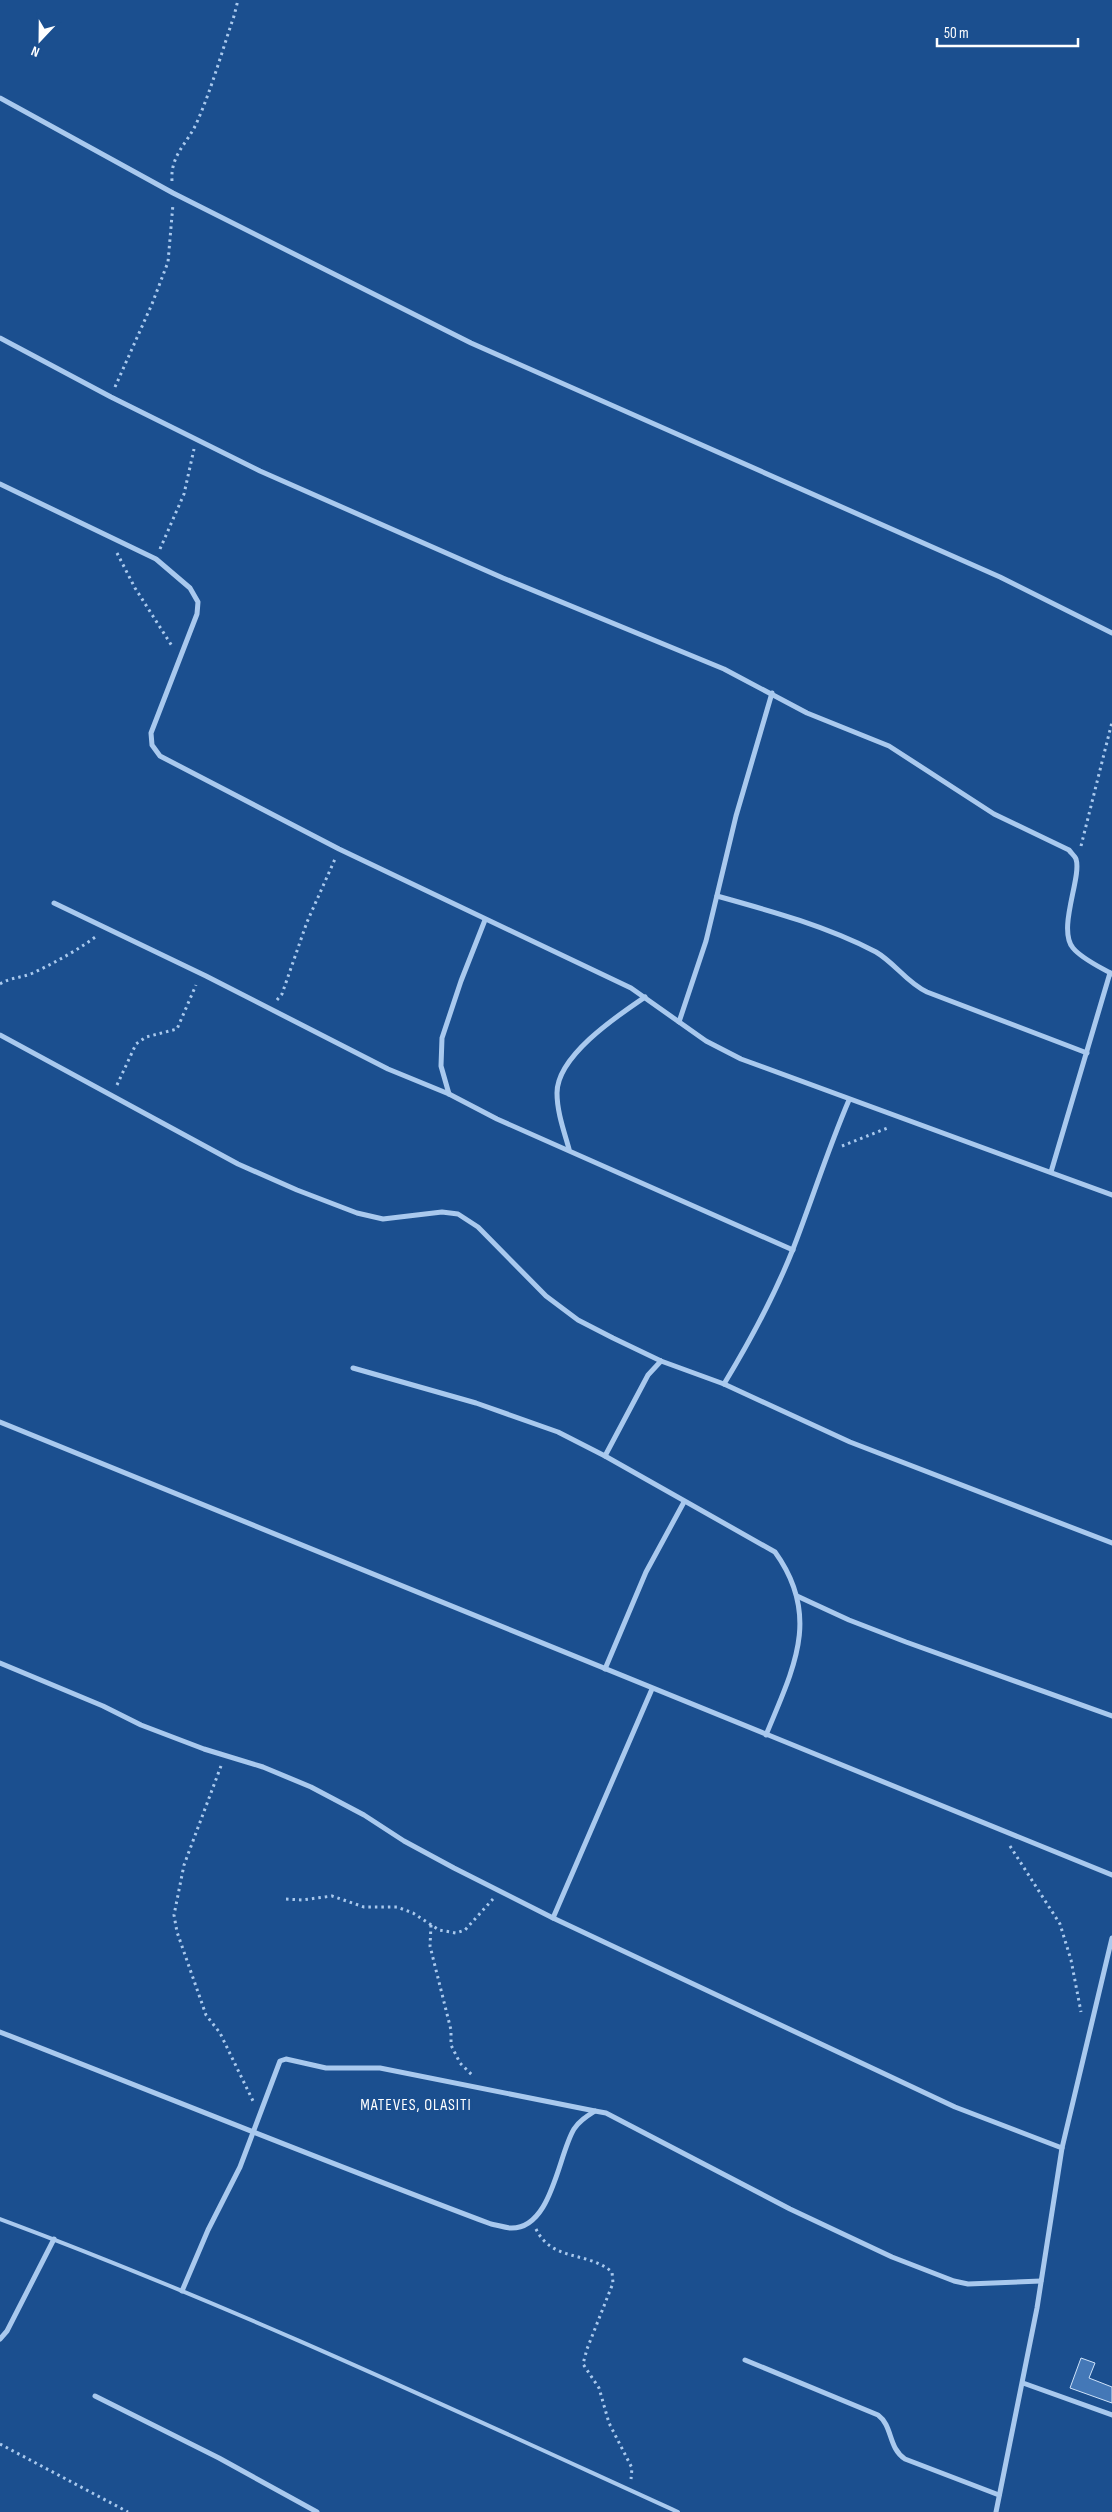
<svg xmlns="http://www.w3.org/2000/svg" width="1112" height="2512" viewBox="0 0 1112 2512" font-family="'Sofia Sans Condensed',sans-serif">
<style>
.building{fill:#4478b7;stroke:#cfe3fa}
.lines{fill:none;stroke-linecap:round;stroke-linejoin:round}
.path{stroke:#a9c9ee;stroke-width:3;stroke-dasharray:2.5 4;stroke-linecap:butt}
.service{stroke:#a9c9ee;stroke-width:4}
.minor{stroke:#a9c9ee;stroke-width:5}
.labels{text-anchor:middle;stroke-width:5;stroke-linejoin:round;paint-order:stroke}
.neighbourhood-label{font-size:16px;letter-spacing:1px;fill:#fff;stroke:#1b4f8f}
</style>
<rect width="100%" height="100%" fill="#1b4f8f"/>
<path class="building" d="M 1081,2358 L 1095,2363 L 1089,2378 L 1112,2387 L 1112,2403 L 1070,2388 Z"/>
<g class="lines">
<g class="path">
<path d="M 172,181 C 170,155 188,143 197,122 C 212,88 222,51 234,16 L 238,0"/>
<path d="M 115,387 L 152,304 L 168,262 L 173,204"/>
<path d="M 160,549 L 184,494 L 194,449"/>
<path d="M 117,553 L 135,588 L 172,646"/>
<path d="M 1081,846 L 1112,722"/>
<path d="M 0,984 C 11,977 22,978 33,973 C 56,962 78,950 98,935"/>
<path d="M 277,1000 L 282,994 L 307,922 L 335,859"/>
<path d="M 117,1085 L 136,1044 L 146,1037 L 177,1029 L 196,985"/>
<path d="M 842,1146 L 890,1127"/>
<path d="M 221,1766 L 184,1865 L 174,1915 L 177,1932 L 206,2015 L 220,2033 L 253,2101"/>
<path d="M 1010,1846 L 1060,1924 L 1071,1960 L 1081,2012"/>
<path d="M 286,1899 L 302,1900 L 332,1896 L 364,1907 L 397,1907 L 413,1913 L 439,1930 L 456,1933 L 465,1930 L 493,1899"/>
<path d="M 431,1925 L 430,1946 L 451,2030 L 451,2045 L 460,2063 L 472,2075"/>
<path d="M 536,2229 C 552,2262 588,2251 612,2272 L 613,2283 L 587,2349 L 583,2364 L 599,2388 L 609,2423 L 632,2468 L 631,2479"/>
<path d="M 0,2444 L 128,2512"/>
</g>
<path class="service" d="M 0,2219 C 231,2305 454,2410 678,2512"/>
<g class="minor">
<path d="M 0,98 L 173,193 L 471,343 L 1000,577 L 1112,633"/>
<path d="M 0,338 L 111,397 L 260,471 L 503,578 L 724,669 L 807,713 L 889,746 L 994,814 L 1069,850 C 1071,853 1075,856 1076,859 C 1082,877 1057,929 1073,948 C 1082,959 1100,967 1112,974"/>
<path d="M 0,484 L 156,559 L 190,588 L 198,602 L 197,614 L 151,733 L 152,745 L 160,756 L 339,849 L 631,988 L 706,1041 L 741,1059 L 1112,1195"/>
<path d="M 717,896 C 771,911 826,926 876,952 C 895,963 907,983 927,992 L 1087,1053"/>
<path d="M 54,903 L 206,976 L 388,1069 L 449,1094 L 497,1119 L 793,1250"/>
<path d="M 679,1022 L 706,941 L 736,816 L 772,693"/>
<path d="M 0,1035 L 238,1164 L 297,1190 L 357,1213 L 383,1219 L 442,1212 L 458,1214 L 478,1227 L 546,1296 L 578,1320 L 613,1338 L 661,1361 L 724,1384 L 850,1442 L 1112,1543"/>
<path d="M 449,1094 L 441,1066 L 442,1038 L 461,981 L 485,920"/>
<path d="M 569,1149 C 564,1131 557,1112 557,1093 C 557,1056 617,1016 645,997"/>
<path d="M 1051,1172 L 1110,973"/>
<path d="M 353,1368 L 476,1403 L 558,1432 L 605,1456 L 775,1552 C 822,1617 793,1669 766,1735"/>
<path d="M 724,1384 C 750,1341 774,1297 793,1249 C 812,1200 828,1149 849,1100"/>
<path d="M 0,1422 L 1112,1875"/>
<path d="M 605,1456 L 648,1375 L 661,1361"/>
<path d="M 797,1596 L 849,1620 L 906,1642 L 1112,1716"/>
<path d="M 0,1663 L 103,1706 L 141,1725 L 204,1749 L 263,1767 L 311,1787 L 364,1815 L 404,1841 L 454,1868 L 553,1918 L 955,2107 L 1062,2148"/>
<path d="M 605,1669 L 646,1572 L 684,1502"/>
<path d="M 553,1918 L 652,1689"/>
<path d="M 0,2032 C 164,2096 326,2162 491,2224 C 497,2225 503,2227 510,2228 C 552,2230 558,2155 574,2129 C 579,2121 587,2116 595,2111 L 606,2113 L 790,2209 L 892,2257 L 954,2281 L 968,2284 L 1041,2281"/>
<path d="M 182,2291 L 208,2230 L 240,2167 L 280,2061 L 286,2059 L 326,2068 L 380,2068 L 595,2111"/>
<path d="M 0,2339 L 7,2331 L 54,2239"/>
<path d="M 745,2360 L 878,2415 C 893,2426 888,2448 905,2459 L 999,2495"/>
<path d="M 1023,2383 L 1112,2415"/>
<path d="M 95,2396 L 219,2458 L 317,2512"/>
<path d="M 996,2512 L 1037,2308 L 1062,2148 L 1112,1938"/>
</g>
</g>
<g class="labels">
<g class="neighbourhood-label">
<text x="416" y="2110">MATEVES, OLASITI</text>
</g>
</g>
<g transform="translate(40 40) rotate(202)" stroke="#1b4f8f" stroke-width="4" paint-order="stroke">
<path d="M0-4L9 19L0 12L-9 19Z" fill="#ffffff"/>
<text y="-8" font-size="14" font-weight="bold" text-anchor="middle" fill="#ffffff">N</text>
</g>
<path d="M937 38v8h141v-8" fill="none" stroke="#ffffff" stroke-width="2.5"/>
<text x="944" y="38" font-size="15" fill="#ffffff" stroke="#1b4f8f" stroke-width="4" paint-order="stroke">50 m</text>
</svg>
